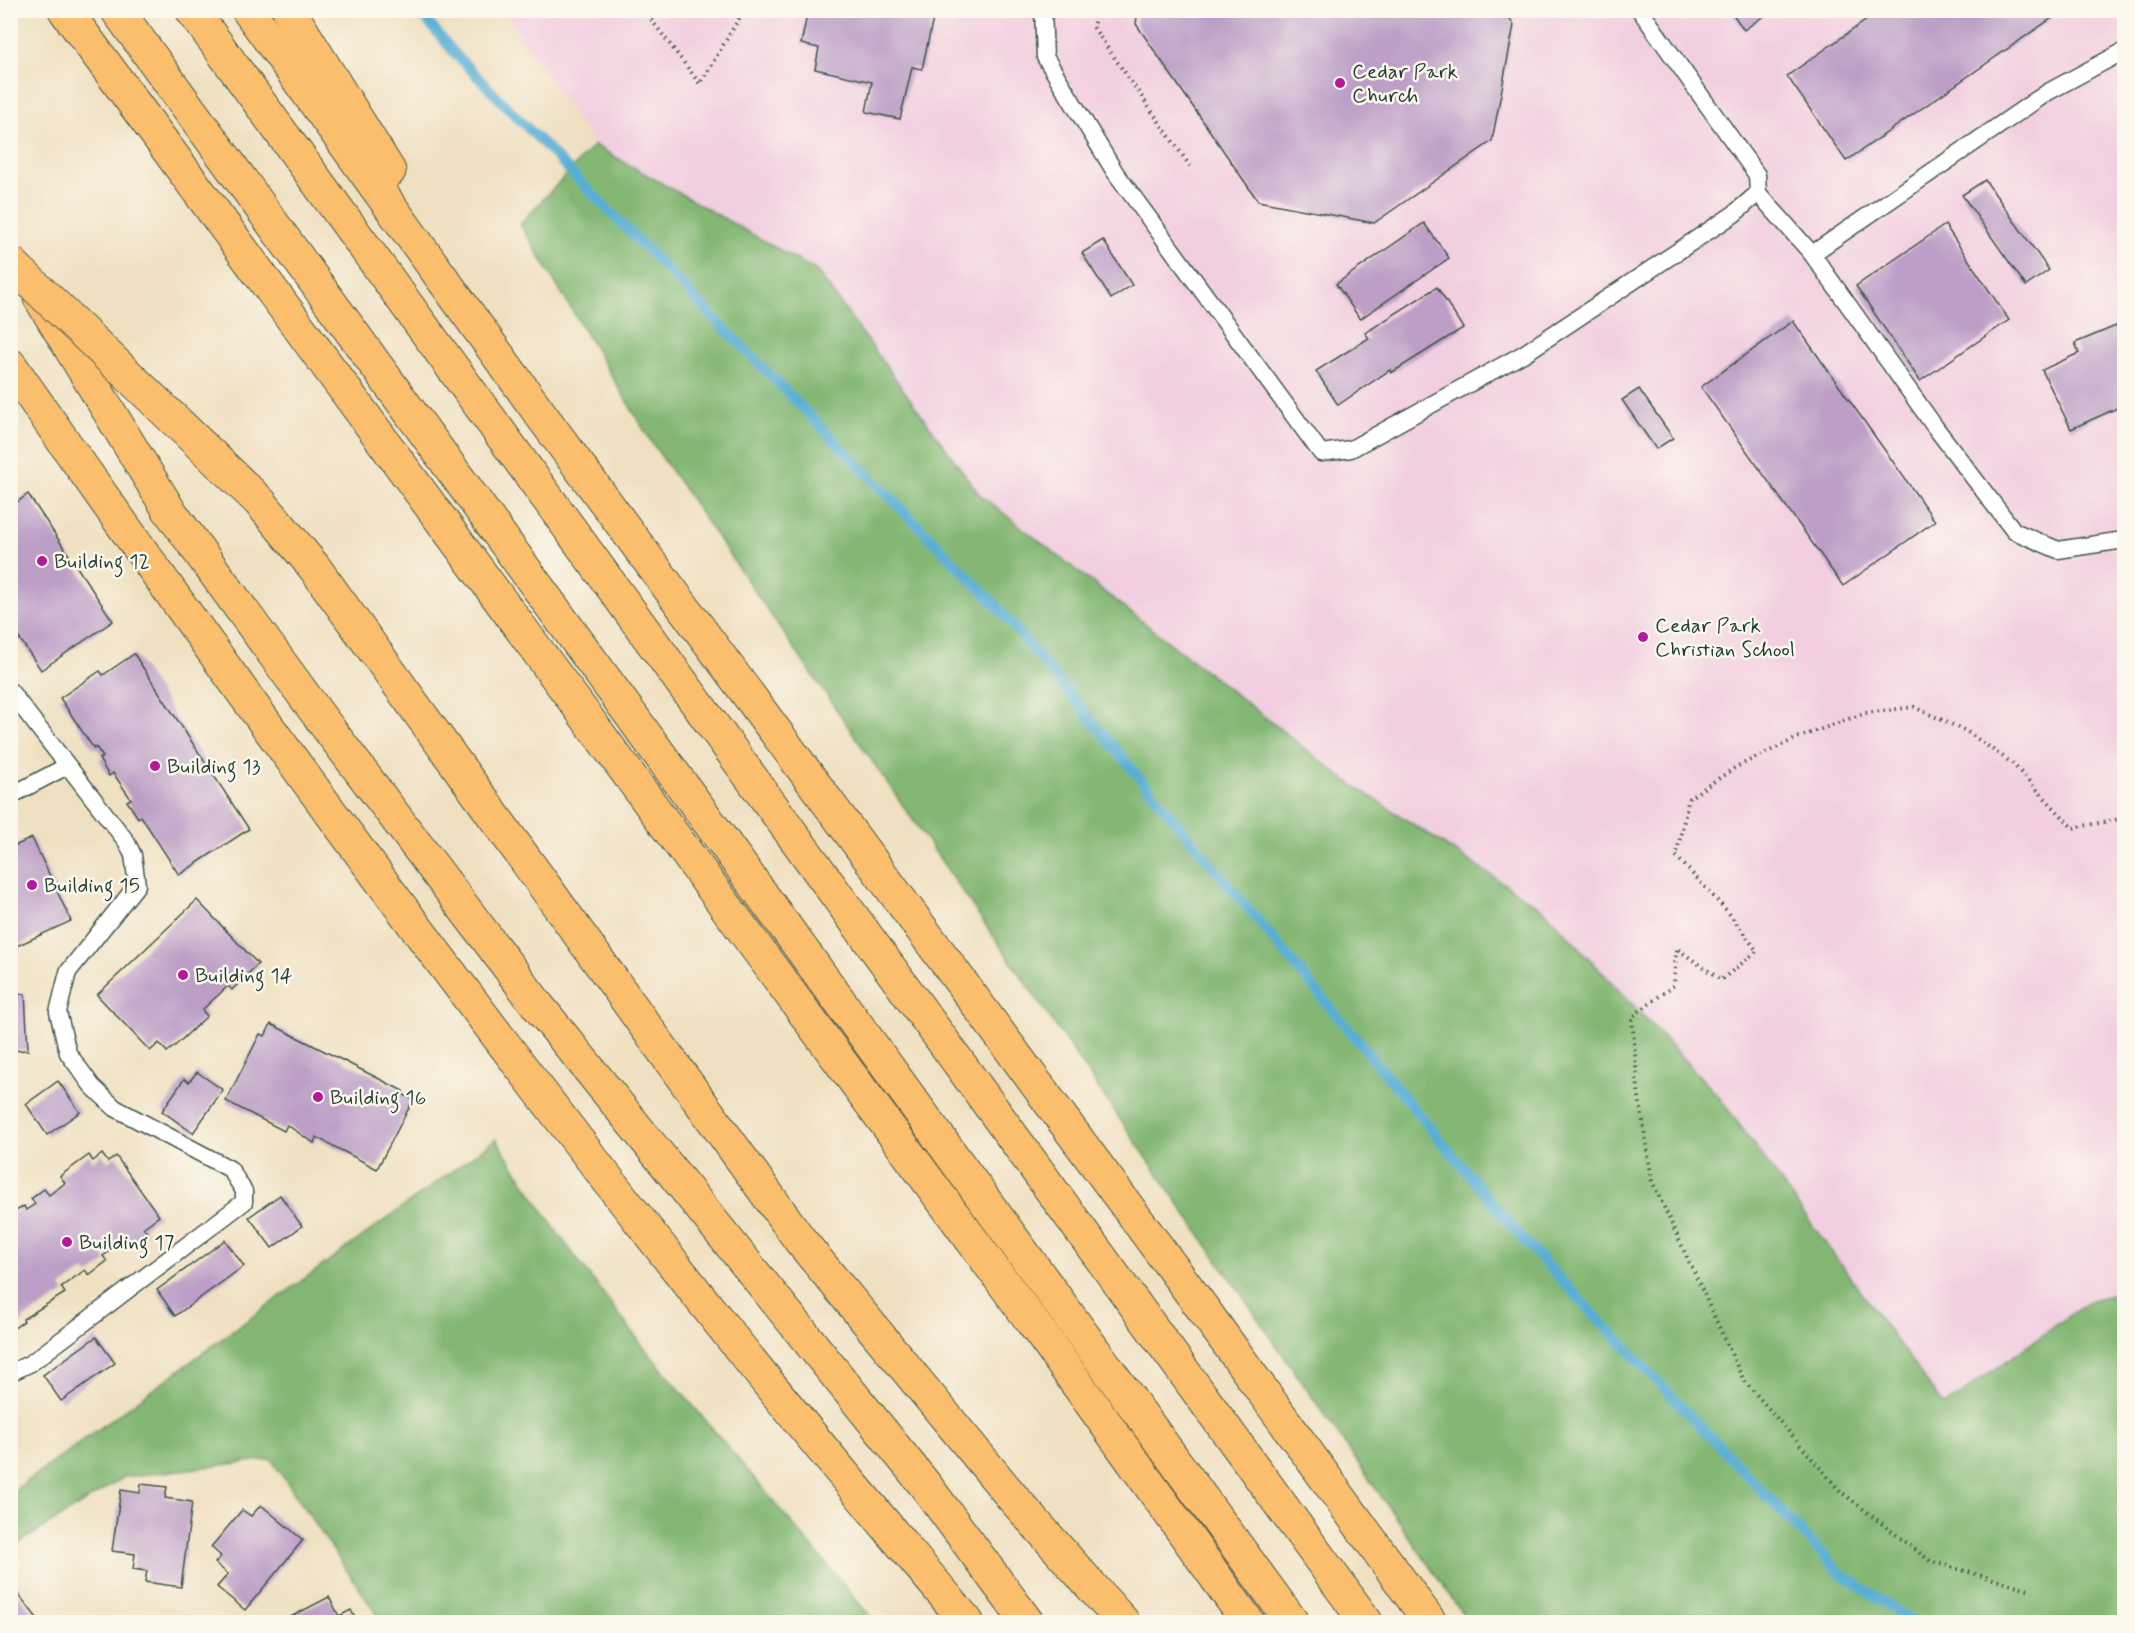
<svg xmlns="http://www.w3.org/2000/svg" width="2135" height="1633" viewBox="0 0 2135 1633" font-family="Mynerve,sans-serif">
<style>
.built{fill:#f2cfe0}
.forest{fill:#83b773;stroke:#517a54;stroke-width:1.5}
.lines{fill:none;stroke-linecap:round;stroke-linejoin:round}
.stream{stroke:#59aed5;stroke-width:10}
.building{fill:#bc9ec6}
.service-casing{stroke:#3e5549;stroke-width:19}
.motorway-casing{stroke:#3e5549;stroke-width:35}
.path{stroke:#3e5549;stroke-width:4;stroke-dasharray:1.5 4.5;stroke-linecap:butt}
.service{stroke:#fff;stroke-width:16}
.motorway{stroke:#fabe6d;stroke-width:33}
.motorway-bridge-casing{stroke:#3e5549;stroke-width:35;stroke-linecap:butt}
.motorway-bridge{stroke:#fabe6d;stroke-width:33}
.poi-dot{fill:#b5179e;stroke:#fbf7ec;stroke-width:2}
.labels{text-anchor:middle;stroke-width:5;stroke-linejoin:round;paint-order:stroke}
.poi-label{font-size:21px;fill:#1f3d34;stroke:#fbf7ec;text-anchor:start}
</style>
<rect width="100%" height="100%" fill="#fbf7ec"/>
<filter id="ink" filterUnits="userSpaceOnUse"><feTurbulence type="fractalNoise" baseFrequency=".0167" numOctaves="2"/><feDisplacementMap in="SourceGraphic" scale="12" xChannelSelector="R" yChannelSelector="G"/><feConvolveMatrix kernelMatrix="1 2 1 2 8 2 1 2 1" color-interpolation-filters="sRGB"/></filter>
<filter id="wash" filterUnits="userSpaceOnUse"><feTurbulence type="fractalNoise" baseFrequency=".008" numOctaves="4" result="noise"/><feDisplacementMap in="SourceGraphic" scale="24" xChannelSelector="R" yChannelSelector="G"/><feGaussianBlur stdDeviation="1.35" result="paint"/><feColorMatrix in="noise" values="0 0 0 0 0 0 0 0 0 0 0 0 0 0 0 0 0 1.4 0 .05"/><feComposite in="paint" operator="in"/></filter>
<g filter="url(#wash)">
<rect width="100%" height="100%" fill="#efe0c1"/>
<path class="built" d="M 503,11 L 2124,11 L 2124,1292 L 2091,1300 L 1944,1406 L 1719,1097 L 1544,910 L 1344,779 L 979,494 L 817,271 L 594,145 Z"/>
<g class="forest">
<path d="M 594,145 L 817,271 L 979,494 L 1344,779 L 1544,910 L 1719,1097 L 1944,1406 L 2091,1300 L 2124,1292 L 2124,1622 L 1468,1622 L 652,443 L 520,224 Z"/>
<path d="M 496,1139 L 557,1232 L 642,1345 L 875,1622 L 382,1622 L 271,1459 L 124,1477 L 11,1548 L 11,1493 Z"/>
</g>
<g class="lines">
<path class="stream" d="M 418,10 L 457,56 L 995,604 L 1525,1242 L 1840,1573 L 1914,1622"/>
</g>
<g id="blocks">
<g class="building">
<path d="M 808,10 L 935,10 L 922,69 L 912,67 L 900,119 L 866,112 L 872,82 L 815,69 L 819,48 L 801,44 Z"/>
<path d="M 1138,10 L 1504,10 L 1514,25 L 1492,141 L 1374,223 L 1258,201 L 1136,24 Z"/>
<path d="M 1730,10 L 1772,10 L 1744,30 Z"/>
<path d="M 1881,10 L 2047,10 L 2052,18 L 1846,161 L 1787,76 Z"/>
<path d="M 1985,180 L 2049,270 L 2026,286 L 1962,195 Z"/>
<path d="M 1424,223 L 1449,258 L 1360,319 L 1336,284 Z"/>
<path d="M 1945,225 L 2009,320 L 1920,381 L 1856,286 Z"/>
<path d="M 1103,240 L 1132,285 L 1111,299 L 1082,253 Z"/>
<path d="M 1437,287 L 1463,328 L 1391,373 L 1390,370 L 1338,405 L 1316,371 L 1369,338 L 1365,333 Z"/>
<path d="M 1793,321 L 1935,521 L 1843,586 L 1701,387 Z"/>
<path d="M 2116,326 L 2124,344 L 2124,405 L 2071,429 L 2042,370 L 2079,353 L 2075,343 Z"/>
<path d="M 1639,389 L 1673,438 L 1656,449 L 1622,400 Z"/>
<path d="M 28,494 L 113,621 L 41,670 L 10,625 L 10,501 L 15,498 L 17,502 Z"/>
<path d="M 134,654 L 249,829 L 179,875 L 141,816 L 138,818 L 127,801 L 131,799 L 113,773 L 109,776 L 99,759 L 103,757 L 96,747 L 94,749 L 60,698 L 100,671 L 103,675 Z"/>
<path d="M 32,838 L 71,921 L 10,949 L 10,848 Z"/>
<path d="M 197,900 L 258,964 L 232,990 L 228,986 L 202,1010 L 207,1016 L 176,1045 L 167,1052 L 159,1043 L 150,1051 L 97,995 Z"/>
<path d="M 25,994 L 28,1050 L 10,1051 L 10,995 Z"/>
<path d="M 271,1024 L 403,1091 L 402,1094 L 413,1100 L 377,1169 L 316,1137 L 314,1143 L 287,1125 L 284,1131 L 226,1101 L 260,1034 L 265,1036 Z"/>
<path d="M 197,1072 L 223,1090 L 193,1133 L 162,1111 L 184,1079 L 189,1082 Z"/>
<path d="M 58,1081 L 80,1112 L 47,1135 L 26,1104 Z"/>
<path d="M 102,1154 L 108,1162 L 116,1156 L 159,1216 L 143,1228 L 147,1232 L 130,1244 L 127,1240 L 103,1256 L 107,1261 L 89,1275 L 85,1270 L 61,1287 L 65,1293 L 23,1319 L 24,1321 L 10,1331 L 10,1223 L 15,1220 L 11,1214 L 24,1206 L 26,1210 L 35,1204 L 31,1199 L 44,1189 L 49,1195 L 65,1183 L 60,1176 L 89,1155 L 93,1161 Z"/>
<path d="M 280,1195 L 302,1226 L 272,1248 L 249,1217 Z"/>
<path d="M 225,1240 L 244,1266 L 175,1316 L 157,1290 Z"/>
<path d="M 96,1337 L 115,1363 L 61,1401 L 43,1375 Z"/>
<path d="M 141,1484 L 167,1487 L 165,1498 L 192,1502 L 181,1587 L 145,1582 L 147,1571 L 133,1569 L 135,1554 L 112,1551 L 121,1490 L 140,1493 Z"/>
<path d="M 261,1505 L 303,1540 L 245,1610 L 217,1587 L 228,1574 L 215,1563 L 221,1556 L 211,1547 L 242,1510 L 251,1516 Z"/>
<path d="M 15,1590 L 40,1622 L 10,1622 L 10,1594 Z"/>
<path d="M 329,1597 L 339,1616 L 351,1610 L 357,1622 L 281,1622 Z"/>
</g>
</g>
</g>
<g filter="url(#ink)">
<use href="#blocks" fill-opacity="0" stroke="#3e5549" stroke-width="1.5"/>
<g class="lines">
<defs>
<g id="service">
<path d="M 1043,10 L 1045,57 L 1115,172 L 1321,453 L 1351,449 L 1525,353 L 1734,214 L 1758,193 L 1757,175 L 1640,10"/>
<path d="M 1758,193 L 1812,254 L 1935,427 L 2014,531 L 2058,550 L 2124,540"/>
<path d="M 1812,254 L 2048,92 L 2124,51"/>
<path d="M 10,691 L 126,841 L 133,855 L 137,885 L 68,972 L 58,1012 L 68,1053 L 92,1086 L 115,1108 L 230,1169 L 244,1191 L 244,1202 L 31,1363 L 10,1373"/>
<path d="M 10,796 L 67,766"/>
</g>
<g id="motorway">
<path d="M 65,10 L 1050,1346 L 1248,1622"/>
<path d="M 117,10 L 1292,1622"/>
<path d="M 192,10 L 1366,1622"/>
<path d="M 248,10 L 544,419 L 1203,1309 L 1430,1622"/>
<path d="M 289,10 L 389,171"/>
<path d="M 40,298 L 169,510 L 319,716 L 538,1006 L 926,1486 L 1027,1622"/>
<path d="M 10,365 C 239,693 476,1015 724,1328 C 803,1428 886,1525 967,1622"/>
<path d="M 260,502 L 314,567 L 800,1240 L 1013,1498 L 1123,1622"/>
</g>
</defs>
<use href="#service" class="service-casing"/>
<use href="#motorway" class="motorway-casing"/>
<g class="path">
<path d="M 644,10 L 700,84 L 744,10"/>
<path d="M 1097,10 L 1093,27 L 1190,166"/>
<path d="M 2028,1589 L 1930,1561 L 1840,1491 L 1743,1379 L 1652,1181 L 1638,1090 L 1632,1017 L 1674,985 L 1676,948 L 1721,980 L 1757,951 L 1728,912 L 1676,856 L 1689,798 L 1736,767 L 1797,738 L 1865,713 L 1914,707 L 1966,731 L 2012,763 L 2073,828 L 2124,818"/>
</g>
<use href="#service" class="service"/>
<use href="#motorway" class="motorway"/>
<defs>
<path id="motorway-bridge" d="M 10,262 L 260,502"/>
</defs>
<use href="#motorway-bridge" class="motorway-bridge-casing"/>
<use href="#motorway-bridge" class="motorway-bridge"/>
</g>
</g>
<g class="poi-dot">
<circle cx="1340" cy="83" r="6"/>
<circle cx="42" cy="561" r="6"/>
<circle cx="1643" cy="637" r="6"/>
<circle cx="155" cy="766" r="6"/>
<circle cx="32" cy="885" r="6"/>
<circle cx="183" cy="975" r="6"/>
<circle cx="318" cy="1097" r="6"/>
<circle cx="67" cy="1242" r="6"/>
</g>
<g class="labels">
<g class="poi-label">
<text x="1352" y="78">Cedar Park<tspan x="1352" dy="24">Church</tspan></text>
<text x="54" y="568">Building 12</text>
<text x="1655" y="632">Cedar Park<tspan x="1655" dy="24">Christian School</tspan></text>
<text x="167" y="773">Building 13</text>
<text x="44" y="892">Building 15</text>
<text x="195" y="982">Building 14</text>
<text x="330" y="1104">Building 16</text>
<text x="79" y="1249">Building 17</text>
</g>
</g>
<rect width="2135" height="1633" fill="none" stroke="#fbf7ec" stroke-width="36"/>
</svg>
